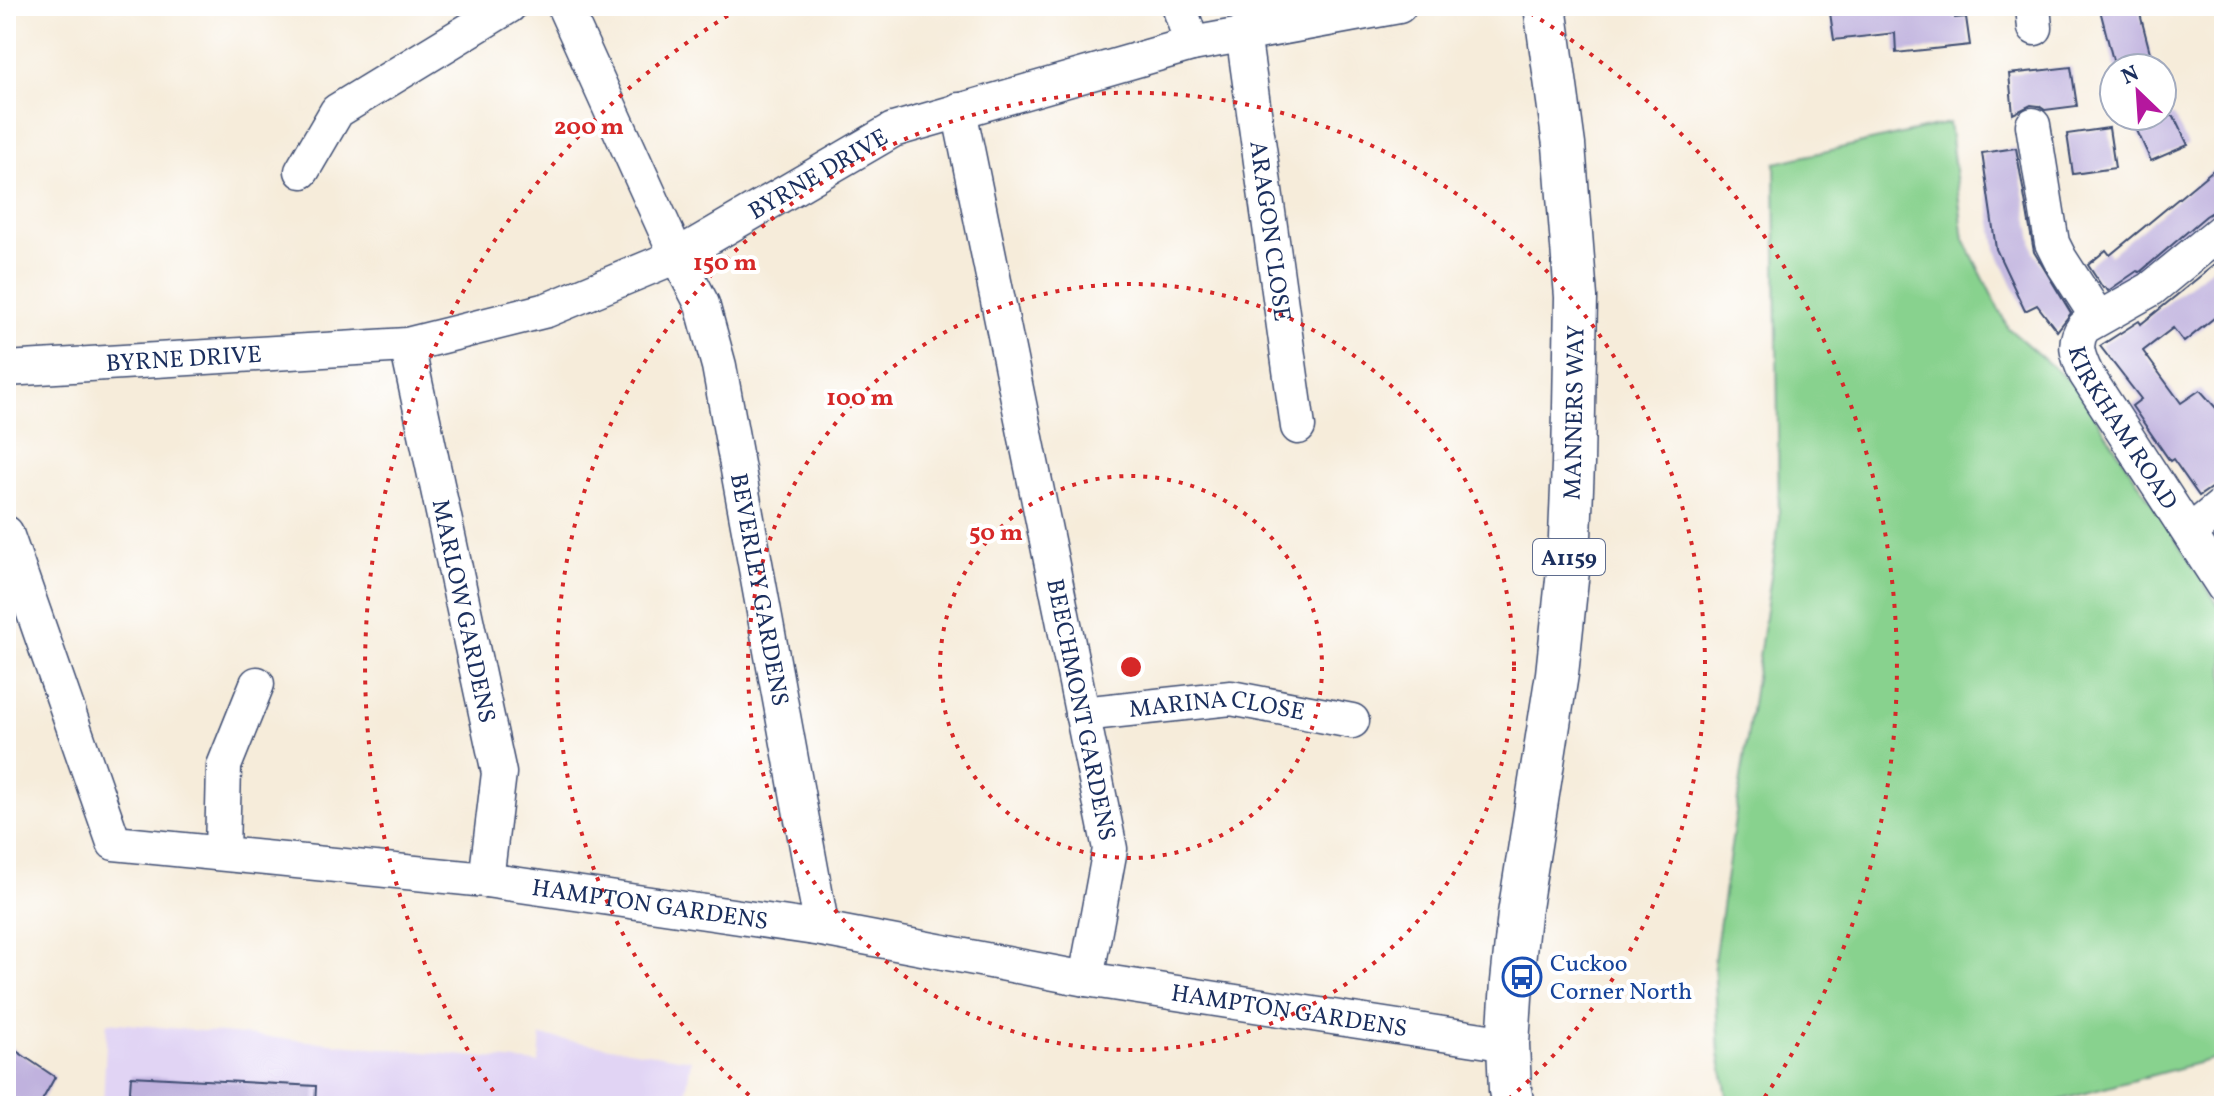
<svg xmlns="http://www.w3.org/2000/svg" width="2230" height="1112" viewBox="0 0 2230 1112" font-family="Vollkorn,serif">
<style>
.built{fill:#e1d4f4}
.green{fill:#88d28e;stroke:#528076;stroke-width:2}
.building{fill:#c0b2de}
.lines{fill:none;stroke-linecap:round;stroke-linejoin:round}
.minor-casing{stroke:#3c4b71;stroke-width:37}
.major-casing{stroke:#3c4b71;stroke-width:45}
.minor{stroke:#fff;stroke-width:34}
.major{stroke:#fff;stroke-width:42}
.ring{fill:none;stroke:#d62828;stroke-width:4;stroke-dasharray:4 8}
.labels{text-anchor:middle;stroke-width:8;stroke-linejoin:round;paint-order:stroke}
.shield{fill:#fff;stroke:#5f6d8e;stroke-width:2}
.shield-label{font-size:22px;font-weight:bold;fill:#1b2f5e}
.street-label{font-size:24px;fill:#1b2f5e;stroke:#fff}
.transit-label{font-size:24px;fill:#164399;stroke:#fff;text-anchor:start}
.centre{fill:#d62828;stroke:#fff;stroke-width:4}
.ring-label{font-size:24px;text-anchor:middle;font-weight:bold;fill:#d62828;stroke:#fff;stroke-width:8;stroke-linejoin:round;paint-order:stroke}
</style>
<rect width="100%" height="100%" fill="#fff"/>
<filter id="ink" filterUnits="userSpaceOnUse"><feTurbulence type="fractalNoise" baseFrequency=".0125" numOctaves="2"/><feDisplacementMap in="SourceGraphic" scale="16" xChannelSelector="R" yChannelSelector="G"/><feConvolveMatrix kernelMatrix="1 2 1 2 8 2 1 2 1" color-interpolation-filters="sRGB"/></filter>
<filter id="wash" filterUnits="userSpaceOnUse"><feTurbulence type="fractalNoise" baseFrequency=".006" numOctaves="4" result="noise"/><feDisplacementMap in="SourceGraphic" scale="32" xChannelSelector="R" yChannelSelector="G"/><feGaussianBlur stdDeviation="1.8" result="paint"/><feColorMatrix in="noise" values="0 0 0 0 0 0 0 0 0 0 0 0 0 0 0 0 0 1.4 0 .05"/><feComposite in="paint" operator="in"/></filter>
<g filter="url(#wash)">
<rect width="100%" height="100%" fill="#f6ecda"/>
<path class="built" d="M 107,1022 L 539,1063 L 541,1036 L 691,1060 L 684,1106 L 103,1106 Z"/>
<path class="green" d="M 1949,123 L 1964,239 L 2008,328 L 2076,387 L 2224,614 L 2224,1056 L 2038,1106 L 1729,1106 L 1719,1054 L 1714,961 L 1779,522 L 1775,163 Z"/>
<g id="blocks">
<g class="building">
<path d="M 1829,6 L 1954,6 L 1955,18 L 1966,17 L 1970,45 L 1896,53 L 1895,33 L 1834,40 Z"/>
<path d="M 2099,6 L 2138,6 L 2154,68 L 2115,68 Z"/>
<path d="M 2071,67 L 2077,106 L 2045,110 L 2039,106 L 2031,105 L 2013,114 L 2009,74 Z"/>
<path d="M 2133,116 L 2174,116 L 2188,145 L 2151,161 L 2134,124 L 2136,124 Z"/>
<path d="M 2109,128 L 2115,168 L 2073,174 L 2067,134 Z"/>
<path d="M 2016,148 L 2034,252 L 2071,313 L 2057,331 L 2037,305 L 2025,311 L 1996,249 L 1982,153 Z"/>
<path d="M 2224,161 L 2224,205 L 2206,216 L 2140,272 L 2137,271 L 2108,291 L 2105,287 L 2103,288 L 2088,265 L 2106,250 L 2110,255 Z"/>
<path d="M 2224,257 L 2224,310 L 2184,342 L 2173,328 L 2143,351 L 2181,403 L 2200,390 L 2224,417 L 2224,479 L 2199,496 L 2173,459 L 2170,461 L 2132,406 L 2141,399 L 2100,346 L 2139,321 L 2141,324 Z"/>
<path d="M 6,1044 L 55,1077 L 39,1106 L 6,1106 Z"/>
<path d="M 131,1076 L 316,1086 L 315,1106 L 129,1106 Z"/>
</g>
</g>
</g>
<g filter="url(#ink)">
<use href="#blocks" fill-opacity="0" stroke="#3c4b71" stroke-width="2"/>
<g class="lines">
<defs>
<g id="minor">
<path id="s1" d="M 564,6 L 677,256 L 702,304 L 719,366 L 822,929"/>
<path d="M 1179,6 L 1192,44"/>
<path d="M 2033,6 L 2035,28"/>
<path id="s2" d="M 1243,33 L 1298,427"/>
<path id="s3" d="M 959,110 L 1110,849 L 1086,979"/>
<path d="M 2033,125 L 2052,243 L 2060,259 L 2098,318"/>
<path d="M 302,171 L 337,111 L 509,6"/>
<path id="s4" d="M 2224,229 L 2151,289 L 2084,327 C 2072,343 2078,357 2086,374 L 2224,587"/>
<path id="s5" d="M 407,345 L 499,773 L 486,880"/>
<path id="s6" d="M 6,369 L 407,345 L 547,310 L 677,256 L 893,130 L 1192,44 L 1399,6"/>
<path d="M 2190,532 L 2224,504"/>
<path id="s7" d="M 6,533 L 114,843 L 486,880 L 822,929 L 1086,979 L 1508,1044"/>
<path id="s8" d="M 1082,714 L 1231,698 L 1352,721"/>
<path d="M 222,853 L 224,766 L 257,684"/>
</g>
<g id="major">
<path id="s9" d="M 1513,1106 L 1510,1090 L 1508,1044 L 1512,982 L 1519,914 L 1557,674 L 1569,561 L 1573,464 L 1576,297 L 1564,145 L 1545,6"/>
</g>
</defs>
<use href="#minor" class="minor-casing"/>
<use href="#major" class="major-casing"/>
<use href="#minor" class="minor"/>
<use href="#major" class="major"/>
</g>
</g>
<g class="ring">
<circle cx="1131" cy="667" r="191"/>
<circle cx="1131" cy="667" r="383"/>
<path d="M758 1103A574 574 0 1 1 1504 1103"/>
<path d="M500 1101A766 766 0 0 1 742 7M1520 7A766 766 0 0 1 1762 1101"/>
</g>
<defs>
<symbol id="bus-ring" viewBox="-11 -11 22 22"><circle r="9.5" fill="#fff" stroke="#1a4fb4" stroke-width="1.5"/><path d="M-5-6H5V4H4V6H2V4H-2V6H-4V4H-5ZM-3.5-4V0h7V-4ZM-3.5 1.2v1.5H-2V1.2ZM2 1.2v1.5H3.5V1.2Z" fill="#1a4fb4"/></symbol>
</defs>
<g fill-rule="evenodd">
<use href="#bus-ring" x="1500" y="955" width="44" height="44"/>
</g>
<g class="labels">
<rect class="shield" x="1533" y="539" width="72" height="36" rx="6"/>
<g class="shield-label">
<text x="1569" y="565">A1159</text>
</g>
<g class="street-label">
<text dy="8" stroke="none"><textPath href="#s6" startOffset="850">BYRNE DRIVE</textPath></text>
<text dy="8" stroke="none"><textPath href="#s2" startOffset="200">ARAGON CLOSE</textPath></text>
<text dy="8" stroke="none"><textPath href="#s6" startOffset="178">BYRNE DRIVE</textPath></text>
<text dy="8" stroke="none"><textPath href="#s9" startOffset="698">MANNERS WAY</textPath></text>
<text dy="8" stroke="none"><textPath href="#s4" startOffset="286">KIRKHAM ROAD</textPath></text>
<text dy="8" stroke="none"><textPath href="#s1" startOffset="620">BEVERLEY GARDENS</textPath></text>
<text dy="8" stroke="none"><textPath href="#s5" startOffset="272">MARLOW GARDENS</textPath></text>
<text dy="8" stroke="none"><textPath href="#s3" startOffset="612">BEECHMONT GARDENS</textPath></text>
<text dy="8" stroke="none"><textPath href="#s8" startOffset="136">MARINA CLOSE</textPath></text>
<text dy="8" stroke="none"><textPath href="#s7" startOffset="868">HAMPTON GARDENS</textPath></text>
<text dy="8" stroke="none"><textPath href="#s7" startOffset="1516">HAMPTON GARDENS</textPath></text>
</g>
<g class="transit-label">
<text x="1550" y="971">Cuckoo<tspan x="1550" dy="28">Corner North</tspan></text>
</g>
</g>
<circle cx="1131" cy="667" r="12" class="centre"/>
<g class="ring-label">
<text x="589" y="134">200 m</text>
<text x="725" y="270">150 m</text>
<text x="860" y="405">100 m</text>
<text x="996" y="540">50 m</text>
</g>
<rect width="2230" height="1112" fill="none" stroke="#fff" stroke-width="32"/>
<g transform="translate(2138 92) rotate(335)"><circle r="38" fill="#ffffff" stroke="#a4acbf" stroke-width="2"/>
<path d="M0-6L14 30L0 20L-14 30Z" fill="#b5179e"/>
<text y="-12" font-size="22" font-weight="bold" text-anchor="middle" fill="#1b2f5e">N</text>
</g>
</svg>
